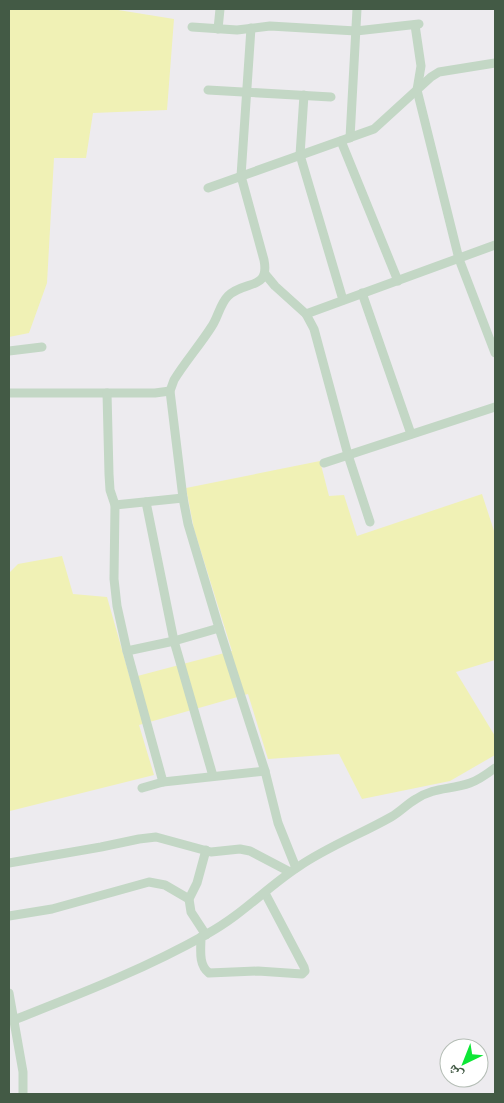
<svg xmlns="http://www.w3.org/2000/svg" width="504" height="1103" viewBox="0 0 504 1103" font-family="Karla,'Noto Naskh Arabic',sans-serif">
<style>
.green{fill:#f0f1b5}
.lines{fill:none;stroke-linecap:round;stroke-linejoin:round}
.minor{stroke:#c3d7c5;stroke-width:9}
</style>
<rect width="100%" height="100%" fill="#edebef"/>
<g class="green">
<path d="M 9,9 L 112,9 L 174,19 L 167,110 L 93,113 L 86,158 L 54,158 L 47,283 L 29,333 L 9,337 Z"/>
<path d="M 320,461 L 329,496 L 344,495 L 357,536 L 482,494 L 495,534 L 495,660 L 456,672 L 495,736 L 495,755 L 450,781 L 362,799 L 339,754 L 268,759 L 248,694 L 139,725 L 154,775 L 10,811 L 9,802 L 9,573 L 18,564 L 62,556 L 73,594 L 107,597 L 130,678 L 232,651 L 194,529 L 186,488 Z"/>
</g>
<g class="lines">
<g class="minor">
<path d="M 415,25 L 421,66 L 417,90 L 459,259 L 495,353"/>
<path d="M 192,27 L 237,30 L 270,26 L 356,31 L 419,24"/>
<path d="M 251,28 L 241,176 L 264,260 C 270,291 244,280 228,296 C 220,304 218,317 212,326 C 200,345 185,362 174,380 L 170,391 L 183,498 L 188,524 L 219,628 L 265,771 L 278,823 L 296,868"/>
<path d="M 218,29 L 220,9"/>
<path d="M 208,90 L 331,97"/>
<path d="M 304,95 L 300,155 L 343,300"/>
<path d="M 350,138 L 357,9"/>
<path d="M 341,141 L 398,281"/>
<path d="M 208,188 L 374,129 L 431,77 L 439,72 L 495,63"/>
<path d="M 265,274 L 275,286 L 306,314 L 314,329 L 348,455 L 370,522"/>
<path d="M 362,293 L 411,434"/>
<path d="M 306,314 L 495,245"/>
<path d="M 9,351 L 42,347"/>
<path d="M 9,393 L 155,393 L 170,391"/>
<path d="M 107,393 L 109,474 L 110,490 L 115,505 L 114,579 L 117,606 L 127,651 L 163,782"/>
<path d="M 324,463 L 495,407"/>
<path d="M 146,502 L 174,641 L 213,776"/>
<path d="M 115,505 L 183,498"/>
<path d="M 127,651 L 174,641 L 219,628"/>
<path d="M 142,788 L 163,782 L 265,771"/>
<path d="M 206,850 L 197,883 L 189,899 L 191,912 L 206,935"/>
<path d="M 9,863 L 101,847 L 139,839 L 156,837 L 211,852 L 240,849 L 250,851 L 290,872"/>
<path d="M 9,916 L 52,909 L 149,882 L 165,885 L 189,899"/>
<path d="M 201,937 C 201,949 198,965 209,973 L 258,971 L 302,974 L 305,971 L 304,967 L 265,893"/>
<path d="M 9,993 L 23,1072 L 23,1094"/>
<path d="M 14,1020 C 80,994 145,969 207,934 C 242,915 266,888 298,867 C 327,847 361,834 391,817 C 400,812 407,804 416,799 C 434,787 450,790 470,783 C 479,780 487,774 495,768"/>
</g>
</g>
<rect width="504" height="1103" fill="none" stroke="#435a45" stroke-width="20"/>
<g transform="translate(464 1063) rotate(223)"><circle r="24" fill="#ffffff" stroke="#b4bdb5"/>
<path d="M0-4L9 19L0 12L-9 19Z" fill="#0de736"/>
<text y="-8" font-size="14" font-weight="bold" text-anchor="middle" fill="#435a45">ش</text>
</g>
</svg>
